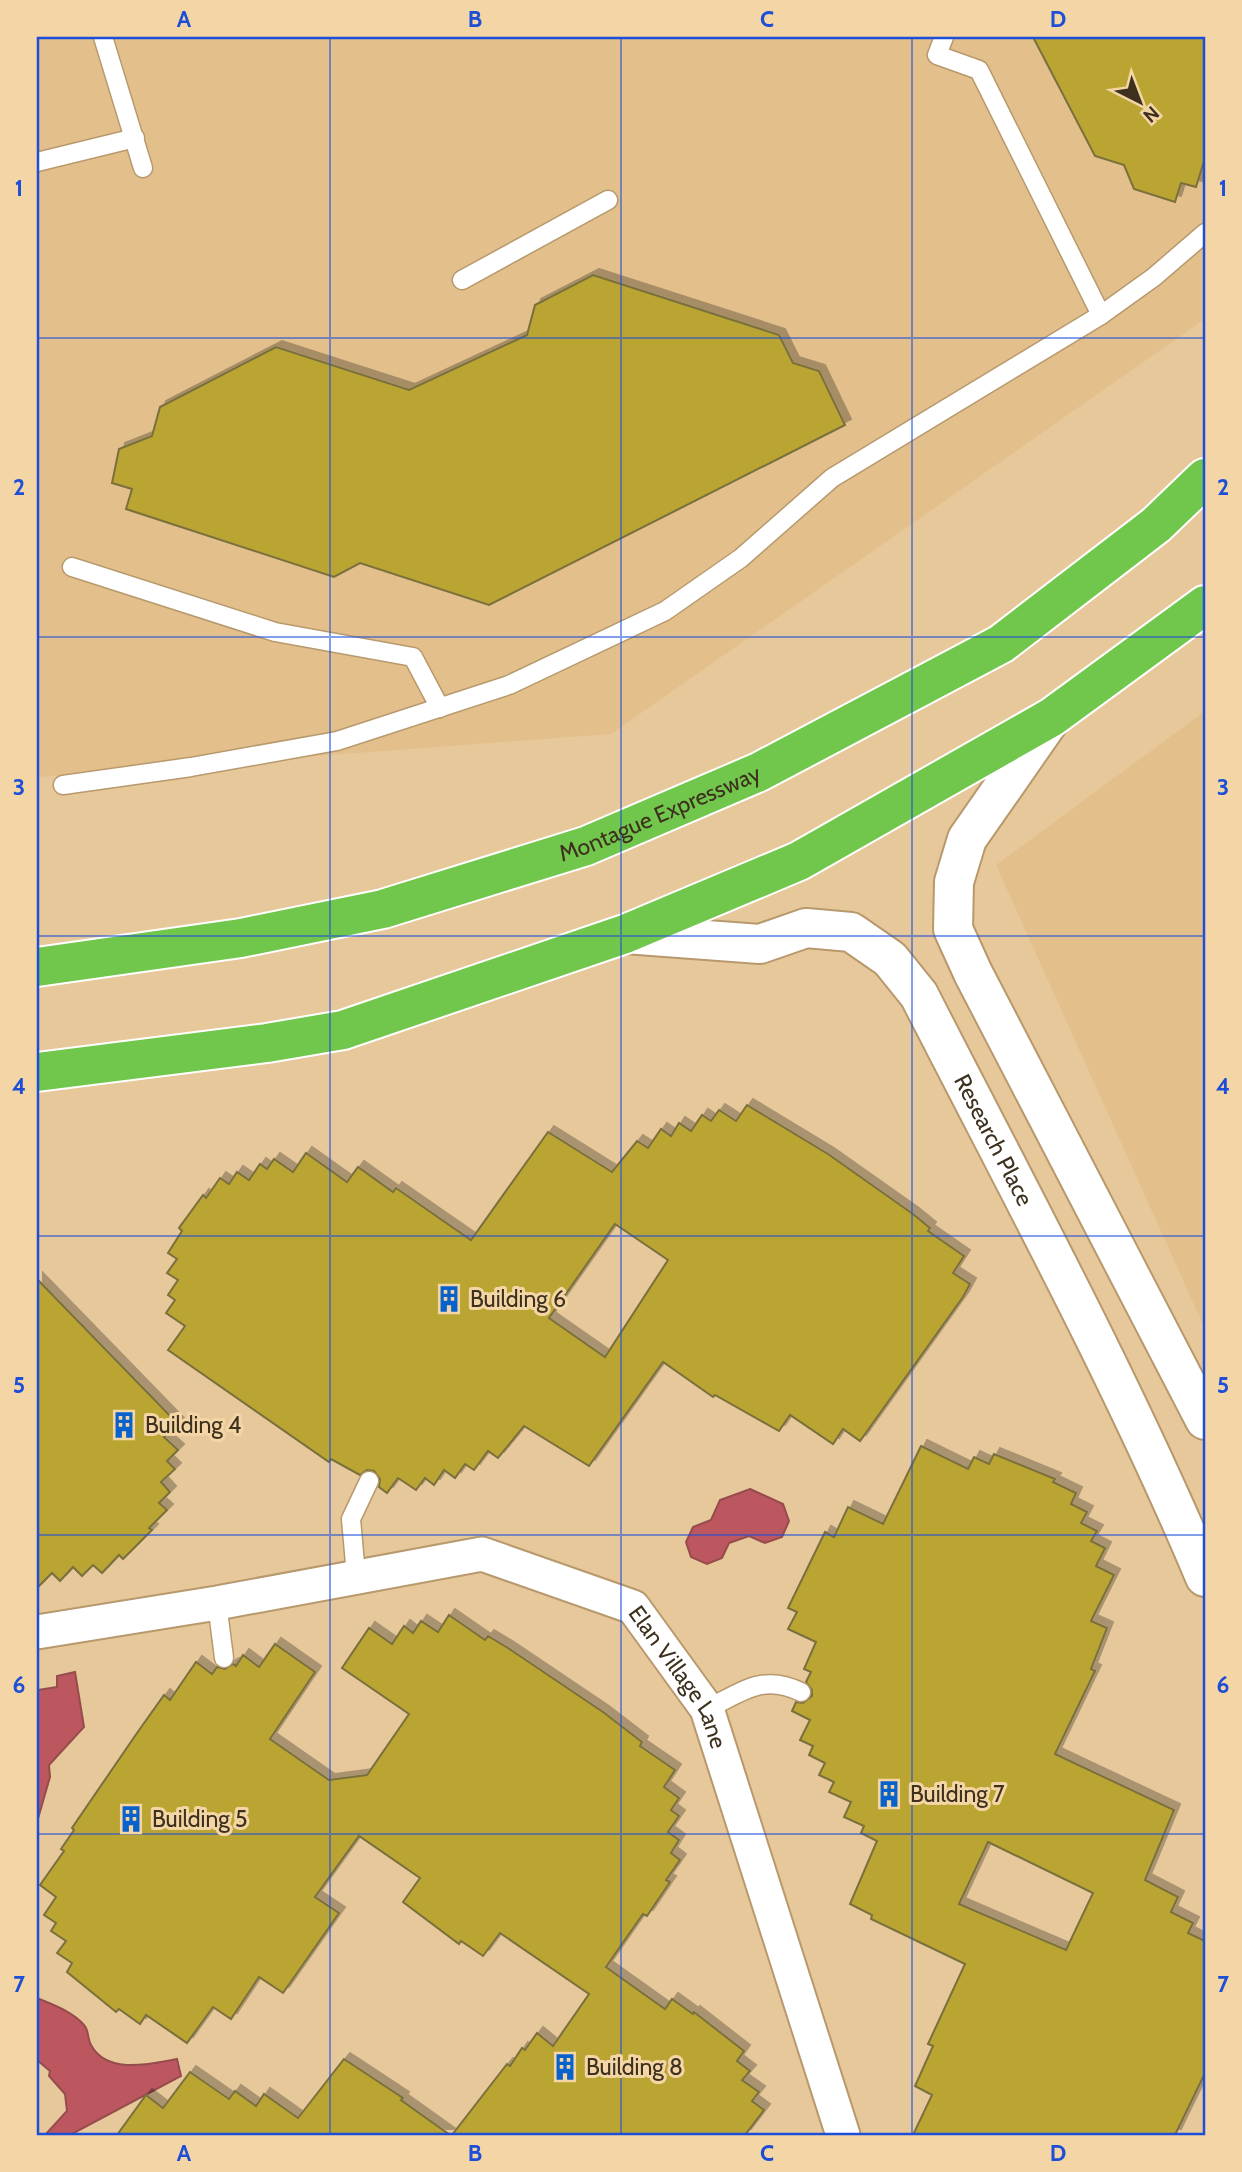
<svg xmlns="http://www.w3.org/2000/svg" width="1242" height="2172" viewBox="0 0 1242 2172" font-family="Cabin,sans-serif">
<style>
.built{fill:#e3c08b}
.water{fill:#bc575f;stroke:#964c4c;stroke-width:2}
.building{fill:#baa433;stroke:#7a6f3d;stroke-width:2;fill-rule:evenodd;filter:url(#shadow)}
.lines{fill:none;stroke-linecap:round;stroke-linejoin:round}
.lane-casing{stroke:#b7996d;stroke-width:21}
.street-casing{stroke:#b7996d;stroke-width:37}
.secondary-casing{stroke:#b7996d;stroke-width:42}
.highway-casing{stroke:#fff;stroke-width:42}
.lane{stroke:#fff;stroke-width:18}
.street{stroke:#fff;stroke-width:33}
.secondary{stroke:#fff;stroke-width:38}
.highway{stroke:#71c64c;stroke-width:38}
.grid{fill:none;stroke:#1d4ed8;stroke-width:2;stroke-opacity:0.55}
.labels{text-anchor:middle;stroke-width:6;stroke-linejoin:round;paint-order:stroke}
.street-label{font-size:23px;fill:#3d311e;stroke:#f4d5a6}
.poi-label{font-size:23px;fill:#3d311e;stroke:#f4d5a6;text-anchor:start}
.neatline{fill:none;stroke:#1d4ed8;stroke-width:2.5}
.grid-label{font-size:23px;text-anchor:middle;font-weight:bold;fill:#1d4ed8}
</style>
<defs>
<filter id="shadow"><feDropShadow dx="6" dy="-6" stdDeviation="0" flood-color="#0004"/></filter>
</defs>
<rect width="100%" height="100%" fill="#e7c89a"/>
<g class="built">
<path d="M 37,37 L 1205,37 L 1205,319 L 611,734 L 37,777 Z"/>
<path d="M 1205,711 L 1205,1329 L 996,865 Z"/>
</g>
<g class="water">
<path d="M 750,1489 L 783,1504 L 789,1521 L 782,1537 L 765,1543 L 749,1536 L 729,1543 L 722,1558 L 707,1564 L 691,1557 L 686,1542 L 693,1527 L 711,1520 L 720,1500 Z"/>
<path d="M 75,1672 L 84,1727 L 49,1765 L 50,1777 L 37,1822 L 37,1685 L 38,1690 L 57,1687 L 57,1676 Z"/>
<path d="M 37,1998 C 53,2005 72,2011 84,2025 C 89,2030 87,2038 91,2045 C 107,2075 150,2064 177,2059 L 181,2076 L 70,2135 L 45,2135 L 67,2111 L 65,2094 L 49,2076 L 50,2071 L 37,2060 Z"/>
</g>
<g class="building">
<path d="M 1033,37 L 1205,37 L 1205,158 L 1196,187 L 1181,183 L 1175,202 L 1134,189 L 1124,165 L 1095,156 Z"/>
<path d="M 593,275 L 779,335 L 793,363 L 819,371 L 845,425 L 489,605 L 360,563 L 334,577 L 126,509 L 132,489 L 112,483 L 119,449 L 152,436 L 160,407 L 276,347 L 409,390 L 527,335 L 535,305 Z"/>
<path d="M 747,1105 L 828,1154 L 913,1214 L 930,1228 L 928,1231 L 964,1256 L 953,1273 L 970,1284 L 963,1297 L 860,1441 L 843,1429 L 833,1444 L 790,1415 L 779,1431 L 715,1395 L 713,1397 L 663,1362 L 589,1466 L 524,1426 L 498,1458 L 488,1451 L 474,1470 L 465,1464 L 455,1478 L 444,1470 L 434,1485 L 425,1478 L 416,1490 L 398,1478 L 387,1493 L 379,1487 L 380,1479 L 374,1471 L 367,1470 L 360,1475 L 331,1459 L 329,1462 L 168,1350 L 185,1326 L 166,1313 L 175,1300 L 168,1295 L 178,1280 L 167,1273 L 177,1259 L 168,1253 L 182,1231 L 179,1228 L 203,1195 L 206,1198 L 220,1178 L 229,1184 L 237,1172 L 249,1180 L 260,1164 L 267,1169 L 274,1159 L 293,1172 L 306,1153 L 347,1182 L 358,1167 L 393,1192 L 396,1188 L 471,1240 L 548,1132 L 612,1172 L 637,1141 L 648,1148 L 661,1129 L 671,1136 L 679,1123 L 691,1131 L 702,1115 L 711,1121 L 719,1110 L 736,1121 ZM 615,1224 L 668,1260 L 605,1357 L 549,1318 Z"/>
<path d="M 37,1279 L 178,1424 L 164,1437 L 178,1450 L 167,1461 L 175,1469 L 161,1482 L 170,1492 L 159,1503 L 167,1510 L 149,1528 L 152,1530 L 123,1559 L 119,1555 L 102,1573 L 93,1565 L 82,1576 L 73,1567 L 60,1581 L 52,1573 L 37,1588 Z"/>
<path d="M 921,1446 L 968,1469 L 974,1457 L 989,1464 L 994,1454 L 1055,1479 L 1053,1482 L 1076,1493 L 1071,1504 L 1087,1512 L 1081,1523 L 1097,1531 L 1091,1541 L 1105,1548 L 1096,1566 L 1114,1575 L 1091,1621 L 1107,1628 L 1091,1669 L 1095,1671 L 1055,1754 L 1174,1810 L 1145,1880 L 1178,1897 L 1171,1912 L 1193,1923 L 1188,1933 L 1205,1941 L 1205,2073 L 1175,2135 L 913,2135 L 932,2095 L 915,2086 L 933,2046 L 928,2044 L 965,1964 L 871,1919 L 872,1915 L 850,1904 L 877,1841 L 861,1833 L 864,1826 L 844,1817 L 851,1802 L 829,1792 L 834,1782 L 819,1775 L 825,1763 L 809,1755 L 813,1746 L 800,1740 L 810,1720 L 792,1711 L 796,1702 L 803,1703 L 812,1696 L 812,1690 L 806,1682 L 811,1672 L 804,1669 L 816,1642 L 788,1629 L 797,1612 L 788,1608 L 825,1532 L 834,1537 L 848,1507 L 883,1524 ZM 988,1842 L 1093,1893 L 1066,1950 L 959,1904 Z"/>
<path d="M 449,1615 L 485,1640 L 488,1636 L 508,1648 L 603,1712 L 642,1742 L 640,1746 L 675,1770 L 664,1787 L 679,1798 L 671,1810 L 679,1816 L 668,1832 L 679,1840 L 671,1853 L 680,1860 L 666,1880 L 670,1882 L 647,1916 L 643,1914 L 606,1967 L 665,2009 L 672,1999 L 693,2014 L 694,2012 L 744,2051 L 737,2061 L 750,2071 L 742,2080 L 759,2092 L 752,2101 L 764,2110 L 745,2135 L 452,2135 L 507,2064 L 510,2066 L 522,2048 L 525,2050 L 537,2033 L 553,2046 L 589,1994 L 500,1933 L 483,1956 L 461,1941 L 459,1944 L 403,1902 L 420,1878 L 359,1836 L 315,1897 L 339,1913 L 283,1993 L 259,1977 L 231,2019 L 213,2007 L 187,2043 L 146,2015 L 140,2024 L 119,2009 L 116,2012 L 67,1972 L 72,1963 L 57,1953 L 66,1941 L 51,1931 L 56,1923 L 44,1915 L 56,1897 L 40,1885 L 64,1851 L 61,1849 L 74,1830 L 72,1828 L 137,1733 L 164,1695 L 170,1700 L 196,1662 L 212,1674 L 217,1667 L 225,1669 L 233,1664 L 236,1666 L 243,1655 L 259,1667 L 275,1644 L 315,1672 L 270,1739 L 329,1780 L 367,1775 L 409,1714 L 342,1668 L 369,1628 L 392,1644 L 404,1626 L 413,1633 L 421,1621 L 438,1632 Z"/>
<path d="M 344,2059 L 403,2098 L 401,2100 L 450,2135 L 117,2135 L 146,2095 L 163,2108 L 190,2072 L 229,2099 L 235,2091 L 256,2106 L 264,2094 L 298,2118 Z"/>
</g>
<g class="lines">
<defs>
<g id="lane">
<path d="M 103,37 L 143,168"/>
<path d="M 944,37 L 937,55 L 979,70 L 1101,315"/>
<path d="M 37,162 L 135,138"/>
<path d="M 462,280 L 608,200"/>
<path d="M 72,567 L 275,632 L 413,657 L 440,708"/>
<path d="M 63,785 L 191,767 L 337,741 L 509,685 L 665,611 L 741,558 L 832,478 L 1101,315 L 1154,277 L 1205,233"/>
<path d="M 356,1575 L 351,1519 L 369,1481"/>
<path d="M 217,1603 L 224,1658"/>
<path d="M 707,1709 C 742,1692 763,1673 801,1692"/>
</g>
<g id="street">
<path id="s1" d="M 37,1632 L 217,1603 L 482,1554 L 633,1607 L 707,1709 L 843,2135"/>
</g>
<g id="secondary">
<path d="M 1052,717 L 967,839 L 954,882 L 953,929 L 973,973 L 1205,1420"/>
<path id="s2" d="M 625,934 L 760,944 L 806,928 L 851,932 L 890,959 L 919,995 C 1017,1187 1121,1378 1205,1577"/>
</g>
<g id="highway">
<path id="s3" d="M 37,967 L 241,938 L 383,909 L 586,846 L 759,772 L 1001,644 L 1156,525 L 1205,478"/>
<path d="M 37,1072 L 267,1043 L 343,1030 L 625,934 L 799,861 L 1052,717 L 1205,605"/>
</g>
</defs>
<use href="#lane" class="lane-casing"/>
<use href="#street" class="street-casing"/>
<use href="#secondary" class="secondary-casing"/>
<use href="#highway" class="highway-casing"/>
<use href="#lane" class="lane"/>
<use href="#street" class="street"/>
<use href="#secondary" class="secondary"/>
<use href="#highway" class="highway"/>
</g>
<path class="grid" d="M 330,37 L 330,2135M 621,37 L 621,2135M 912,37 L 912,2135M 37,338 L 1205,338M 37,637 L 1205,637M 37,936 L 1205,936M 37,1236 L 1205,1236M 37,1535 L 1205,1535M 37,1834 L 1205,1834"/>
<defs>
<symbol id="building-bare" viewBox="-9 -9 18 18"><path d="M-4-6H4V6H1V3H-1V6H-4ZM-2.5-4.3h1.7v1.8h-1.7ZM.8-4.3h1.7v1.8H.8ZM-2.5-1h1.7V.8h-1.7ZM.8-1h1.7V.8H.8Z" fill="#0962cb" stroke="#f4d5a6" stroke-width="2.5" paint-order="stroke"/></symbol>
</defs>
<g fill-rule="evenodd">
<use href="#building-bare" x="430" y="1280" width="38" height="38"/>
<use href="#building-bare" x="105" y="1406" width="38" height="38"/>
<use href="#building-bare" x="870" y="1775" width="38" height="38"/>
<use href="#building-bare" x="112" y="1800" width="38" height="38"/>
<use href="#building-bare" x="546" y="2048" width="38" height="38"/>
</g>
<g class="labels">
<g class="street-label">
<text dy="8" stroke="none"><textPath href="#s3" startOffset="644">Montague Expressway</textPath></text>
<text dy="8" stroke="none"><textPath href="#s2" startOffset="486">Research Place</textPath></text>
<text dy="8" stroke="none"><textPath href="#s1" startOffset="696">Elan Village Lane</textPath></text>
</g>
<g class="poi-label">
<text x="470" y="1307">Building 6</text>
<text x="145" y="1433">Building 4</text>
<text x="910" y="1802">Building 7</text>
<text x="152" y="1827">Building 5</text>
<text x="586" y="2075">Building 8</text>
</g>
</g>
<rect width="1242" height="2172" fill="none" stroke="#f4d5a6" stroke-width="77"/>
<g transform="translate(1140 102) rotate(138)" stroke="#f4d5a6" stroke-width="5" paint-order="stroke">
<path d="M0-5L12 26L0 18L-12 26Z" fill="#3d311e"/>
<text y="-10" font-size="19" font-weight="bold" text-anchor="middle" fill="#3d311e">N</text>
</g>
<rect x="38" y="38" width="1166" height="2096" class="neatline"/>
<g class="grid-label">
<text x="184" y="27">A</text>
<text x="475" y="27">B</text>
<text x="767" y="27">C</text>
<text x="1058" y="27">D</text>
<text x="19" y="196">1</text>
<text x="1223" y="196">1</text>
<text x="19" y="495">2</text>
<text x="1223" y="495">2</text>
<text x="19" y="795">3</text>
<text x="1223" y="795">3</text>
<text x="19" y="1094">4</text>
<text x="1223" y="1094">4</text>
<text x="19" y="1393">5</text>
<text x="1223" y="1393">5</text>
<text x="19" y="1693">6</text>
<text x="1223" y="1693">6</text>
<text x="19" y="1992">7</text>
<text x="1223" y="1992">7</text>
<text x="184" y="2161">A</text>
<text x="475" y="2161">B</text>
<text x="767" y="2161">C</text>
<text x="1058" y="2161">D</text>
</g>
</svg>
